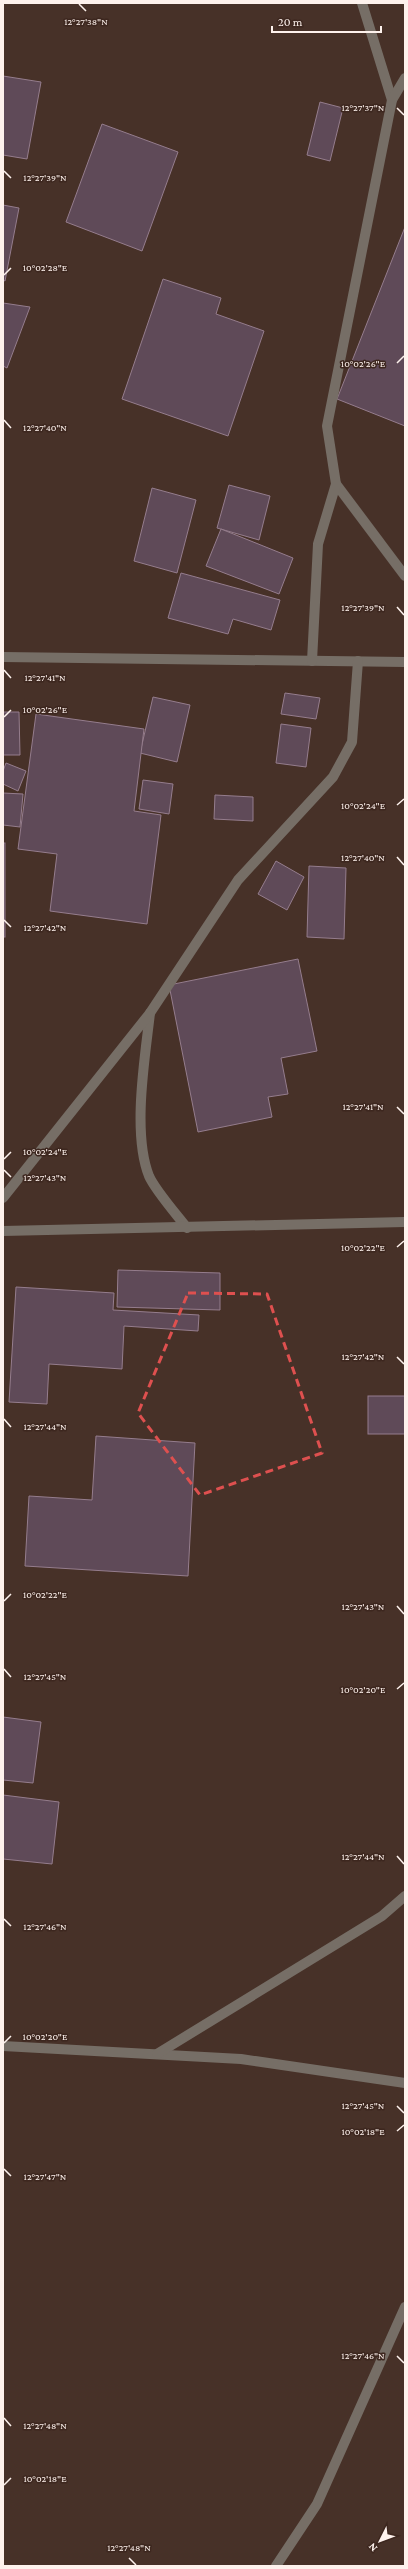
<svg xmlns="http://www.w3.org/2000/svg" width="408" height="2569" viewBox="0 0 408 2569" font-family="'Crimson Pro',serif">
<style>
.building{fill:#5f4a58;stroke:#957d8d}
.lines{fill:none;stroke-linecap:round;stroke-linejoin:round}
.street{stroke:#766e66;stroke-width:10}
.marked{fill:none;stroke:#de504f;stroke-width:3;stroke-dasharray:8 5;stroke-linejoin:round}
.ticks{fill:none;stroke:#fef2ed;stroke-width:1.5}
.ticks-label{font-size:10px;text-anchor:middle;fill:#fef2ed;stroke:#3d271f;stroke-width:3;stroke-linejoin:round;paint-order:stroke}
</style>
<rect width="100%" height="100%" fill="#473128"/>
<g class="building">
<path d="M 3,76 L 41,82 L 27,159 L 3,155 Z"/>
<path d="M 320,102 L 343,108 L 330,161 L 307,155 Z"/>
<path d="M 102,124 L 178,152 L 142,251 L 66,222 Z"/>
<path d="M 3,205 L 19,208 L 5,281 L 3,280 Z"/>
<path d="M 405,227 L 405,426 L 337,399 Z"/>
<path d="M 163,279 L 221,298 L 216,314 L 264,331 L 228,436 L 122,399 Z"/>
<path d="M 3,303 L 30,307 L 7,368 L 3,366 Z"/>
<path d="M 229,485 L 270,496 L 259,540 L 217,528 Z"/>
<path d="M 152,488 L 196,500 L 177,573 L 134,561 Z"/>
<path d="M 221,529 L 293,558 L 279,594 L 206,566 Z"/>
<path d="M 181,573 L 280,600 L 271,630 L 233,619 L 228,634 L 168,618 Z"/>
<path d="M 285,693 L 320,698 L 316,719 L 281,714 Z"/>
<path d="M 153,697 L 190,705 L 177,762 L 140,753 Z"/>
<path d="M 3,712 L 19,712 L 20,755 L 3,755 Z"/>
<path d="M 36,714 L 144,729 L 134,811 L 161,815 L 147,924 L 50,911 L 57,854 L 18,849 Z"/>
<path d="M 281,724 L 311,728 L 306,767 L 276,763 Z"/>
<path d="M 6,763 L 26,771 L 18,791 L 3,784 L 3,771 Z"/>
<path d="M 143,780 L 173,784 L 169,814 L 139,809 Z"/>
<path d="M 3,793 L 23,794 L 20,827 L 3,825 Z"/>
<path d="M 215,795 L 253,797 L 253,821 L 214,819 Z"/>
<rect x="3" y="843" width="2" height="94"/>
<path d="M 276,861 L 304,877 L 287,910 L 258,894 Z"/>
<path d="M 309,866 L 346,868 L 344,939 L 307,937 Z"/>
<path d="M 298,959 L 317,1051 L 281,1058 L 288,1094 L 268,1097 L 272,1117 L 198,1132 L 169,985 Z"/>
<path d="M 118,1270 L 220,1273 L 220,1310 L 117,1307 Z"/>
<path d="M 16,1287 L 114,1293 L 113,1310 L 199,1315 L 198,1331 L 124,1326 L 122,1369 L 49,1364 L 47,1404 L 9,1402 Z"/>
<rect x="368" y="1396" width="37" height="38"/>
<path d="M 96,1436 L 195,1443 L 188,1576 L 25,1566 L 29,1496 L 92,1500 Z"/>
<path d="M 3,1717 L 41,1722 L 33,1783 L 3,1780 Z"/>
<path d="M 3,1795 L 59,1802 L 52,1864 L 3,1859 Z"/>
</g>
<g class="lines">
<g class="street">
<path d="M 362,3 L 392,100"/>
<path d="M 336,484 L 405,576"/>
<path d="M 3,657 L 405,662"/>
<path d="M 312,661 L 318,544 L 336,484 L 327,426 L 392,100 L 405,78"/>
<path d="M 150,1013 C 145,1058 132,1133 149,1176 C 155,1190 177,1215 187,1228"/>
<path d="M 3,1198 L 150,1013 L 238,880 L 333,777 L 352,742 L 358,661"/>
<path d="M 3,1231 L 405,1222"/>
<path d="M 3,2046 L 241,2059 L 405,2083"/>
<path d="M 157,2054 L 382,1916 L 405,1896"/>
<path d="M 276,2566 L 317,2504 L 405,2307"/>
</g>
</g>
<path class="marked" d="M 188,1293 L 267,1294 L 322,1453 L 200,1495 L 138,1413 Z"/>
<path class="ticks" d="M 79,4 L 86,11M 397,108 L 404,115M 4,171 L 11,178M 4,275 L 11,268M 397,363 L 404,356M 4,420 L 11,428M 397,607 L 404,615M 4,670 L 11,678M 4,717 L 11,710M 397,805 L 404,799M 397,857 L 404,865M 4,920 L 11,927M 397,1107 L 404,1114M 4,1159 L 11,1152M 4,1170 L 11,1177M 397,1247 L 404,1241M 397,1357 L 404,1364M 4,1419 L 11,1427M 4,1601 L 11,1594M 397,1606 L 404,1614M 4,1669 L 11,1677M 397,1689 L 404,1683M 397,1856 L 404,1864M 4,1919 L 11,1926M 4,2043 L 11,2036M 397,2106 L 404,2113M 397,2131 L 404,2125M 4,2169 L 11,2176M 397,2356 L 404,2363M 4,2418 L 11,2426M 4,2485 L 11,2478M 129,2558 L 136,2565"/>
<g class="ticks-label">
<text x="86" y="25">12°27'38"N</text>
<text x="363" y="111">12°27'37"N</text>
<text x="45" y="181">12°27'39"N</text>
<text x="45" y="271">10°02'28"E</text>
<text x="363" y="367">10°02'26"E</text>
<text x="45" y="431">12°27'40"N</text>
<text x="363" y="611">12°27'39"N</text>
<text x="45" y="681">12°27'41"N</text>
<text x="45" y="713">10°02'26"E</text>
<text x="363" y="809">10°02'24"E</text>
<text x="363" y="861">12°27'40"N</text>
<text x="45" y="931">12°27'42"N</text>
<text x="363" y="1110">12°27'41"N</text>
<text x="45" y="1155">10°02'24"E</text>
<text x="45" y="1181">12°27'43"N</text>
<text x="363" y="1251">10°02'22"E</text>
<text x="363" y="1360">12°27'42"N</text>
<text x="45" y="1430">12°27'44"N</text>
<text x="45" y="1598">10°02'22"E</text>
<text x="363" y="1610">12°27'43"N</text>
<text x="45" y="1680">12°27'45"N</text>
<text x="363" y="1693">10°02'20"E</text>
<text x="363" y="1860">12°27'44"N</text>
<text x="45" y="1930">12°27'46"N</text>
<text x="45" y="2040">10°02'20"E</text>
<text x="363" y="2109">12°27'45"N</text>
<text x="363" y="2135">10°02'18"E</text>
<text x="45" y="2180">12°27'47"N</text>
<text x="363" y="2359">12°27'46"N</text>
<text x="45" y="2429">12°27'48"N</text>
<text x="45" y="2482">10°02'18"E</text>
<text x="129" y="2551">12°27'48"N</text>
</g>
<rect width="408" height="2569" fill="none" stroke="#fef2ed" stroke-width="8"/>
<g transform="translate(380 2541) rotate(228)" stroke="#3d271f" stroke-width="3" paint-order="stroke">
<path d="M0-3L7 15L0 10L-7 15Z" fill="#fef2ed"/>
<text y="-6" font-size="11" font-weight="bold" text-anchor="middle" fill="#fef2ed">N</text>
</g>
<path d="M272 26v6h109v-6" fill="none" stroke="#fef2ed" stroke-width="2"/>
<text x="278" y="26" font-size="12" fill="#fef2ed" stroke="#3d271f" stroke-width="3" paint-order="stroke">20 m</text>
</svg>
